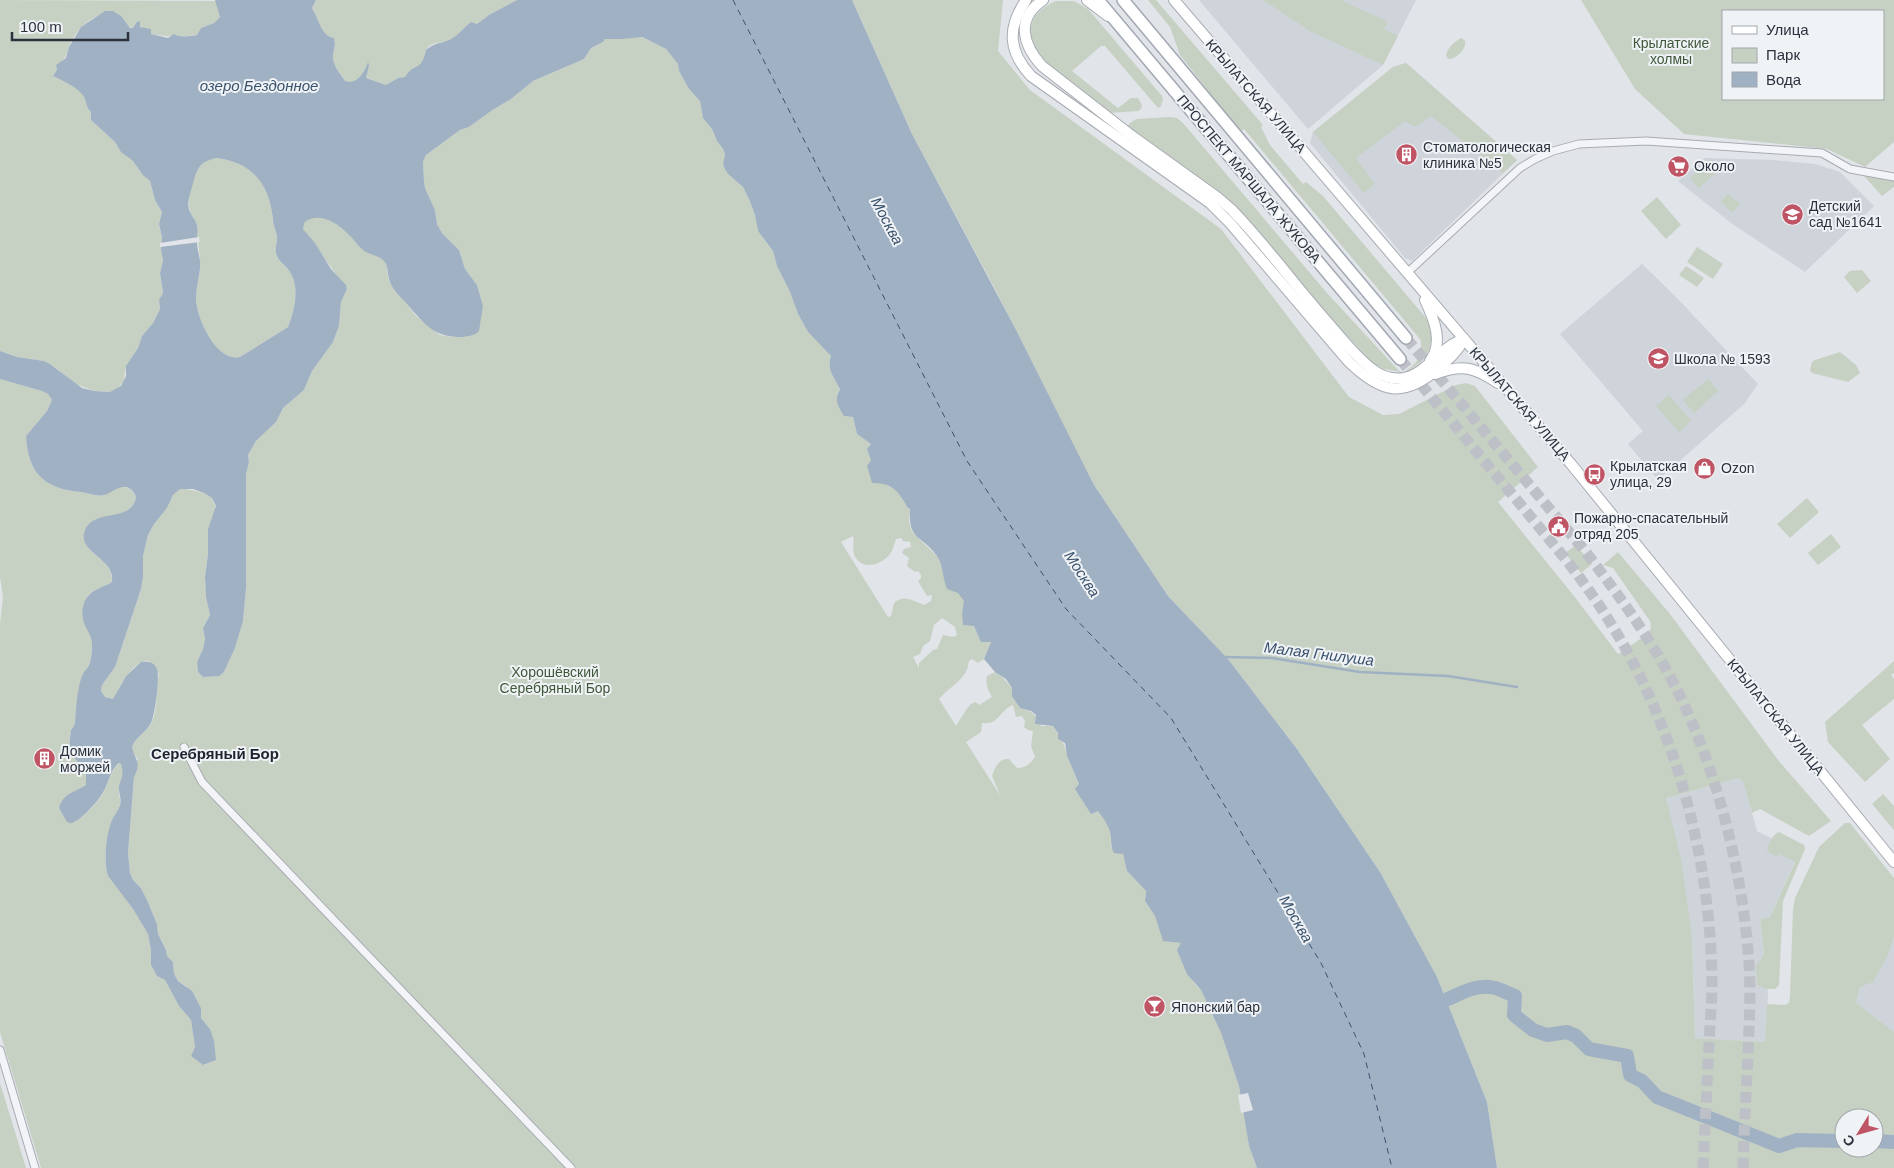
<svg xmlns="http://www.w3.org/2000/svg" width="1894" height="1168" viewBox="0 0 1894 1168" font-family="Helvetica,sans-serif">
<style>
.built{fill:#cfd3da}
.green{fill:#c7d1c3;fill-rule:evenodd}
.water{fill:#a0b1c4;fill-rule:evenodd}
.pier{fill:#e1e4e8}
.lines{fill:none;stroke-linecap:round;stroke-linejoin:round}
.stream{stroke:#a0b1c4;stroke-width:2.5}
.river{stroke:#a0b1c4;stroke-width:14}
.ferry{stroke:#3a516d;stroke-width:1;stroke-dasharray:6 5;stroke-linecap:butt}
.primary-tunnel{stroke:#bdc0c6;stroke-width:11;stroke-dasharray:11 5.5;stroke-linecap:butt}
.minor-casing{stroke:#a7abb2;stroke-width:9}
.secondary-casing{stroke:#a7abb2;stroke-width:12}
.primary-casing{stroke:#a2a8b2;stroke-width:14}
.minor{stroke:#f3f4f7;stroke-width:7}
.secondary{stroke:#fff;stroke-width:10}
.primary{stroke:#fff;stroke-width:11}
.labels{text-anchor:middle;stroke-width:4;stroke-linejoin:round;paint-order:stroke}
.park-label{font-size:14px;fill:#40583a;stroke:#f0f3f6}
.street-label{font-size:14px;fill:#2b323e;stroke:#f0f3f6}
.poi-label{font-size:14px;fill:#2b323e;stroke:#f0f3f6;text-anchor:start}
.water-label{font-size:15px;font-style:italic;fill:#3a516d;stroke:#f0f3f6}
.neighbourhood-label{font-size:15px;font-weight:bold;fill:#1d232f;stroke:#f0f3f6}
</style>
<rect width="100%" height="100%" fill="#e1e4e8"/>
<g class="built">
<path d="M 1199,0 L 1416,0 L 1383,65 L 1308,129 Z"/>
<path d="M 1406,63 L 1517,160 L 1412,261 L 1405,258 L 1310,143 L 1313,132 L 1393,67 Z"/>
<path d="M 1704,158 L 1773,160 L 1815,164 L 1840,172 L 1874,206 L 1805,272 L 1731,223 L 1678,181 Z"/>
<path d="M 1642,264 L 1676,297 L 1758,384 L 1744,404 L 1658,480 L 1628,444 L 1643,431 L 1560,334 Z"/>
<path d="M 1739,778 L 1743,780 L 1757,831 L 1799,852 L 1770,917 L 1760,919 L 1768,994 L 1765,1042 L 1695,1038 L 1692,937 L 1666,798 Z"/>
<path d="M 1894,937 L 1894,1032 L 1856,1003 L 1860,987 L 1888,955 Z"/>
</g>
<g class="green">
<path d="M 0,0 L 217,1 L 220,17 L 214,23 L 201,28 L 197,35 C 182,37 166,37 151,34 L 151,31 L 136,25 L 133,28 C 124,26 122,16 113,11 C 94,14 75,28 69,47 C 66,56 65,60 56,66 L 57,70 L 53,76 C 63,81 78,87 84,97 C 87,103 86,107 91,112 L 91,120 L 115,142 L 121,151 L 132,160 L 139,170 L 150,181 L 155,200 L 162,212 L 159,224 L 162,237 L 161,250 L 163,261 L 160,274 L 163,293 L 159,300 L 160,309 L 153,323 L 142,336 L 138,348 L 125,371 L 124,381 L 117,389 L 110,392 L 94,391 L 76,384 L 56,368 L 44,361 L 17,357 L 0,351 Z"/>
<path d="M 316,0 L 517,0 L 489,15 L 477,24 L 471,22 C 463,28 457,38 447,41 C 440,43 433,42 428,47 C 424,53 426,61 421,65 C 415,70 409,70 405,77 L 398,78 L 386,85 L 366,78 L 368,63 C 365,72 357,85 345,81 C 340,73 332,65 333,55 C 334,49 336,44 334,38 C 321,36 319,19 312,8 Z"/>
<path d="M 852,0 L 1003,0 L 998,51 L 1030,90 L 1221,229 L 1349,397 L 1383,415 L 1399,414 L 1456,385 L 1466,383 L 1475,386 L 1538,467 L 1498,502 L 1574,596 L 1618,654 L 1649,633 L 1651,627 L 1650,621 L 1613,568 L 1603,565 L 1618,552 L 1670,614 L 1778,760 L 1831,821 L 1809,836 L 1760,809 L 1752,813 L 1743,781 L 1739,778 L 1666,798 L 1681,859 L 1692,937 L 1695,1038 L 1765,1042 L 1767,1004 L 1785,1005 L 1789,1003 L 1790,997 L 1793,909 L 1795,898 L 1819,847 L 1845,823 L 1850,823 L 1894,878 L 1894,937 L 1888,955 L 1873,982 L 1860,987 L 1856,1003 L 1894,1032 L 1894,1168 L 1497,1168 L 1487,1102 L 1437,977 L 1380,872 L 1297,749 L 1228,659 L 1168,596 L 1094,485 L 995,289 L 912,134 ZM 1844,1118 L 1874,1118 L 1874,1148 L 1844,1148 Z"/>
<path d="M 1148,0 L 1156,0 L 1263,125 L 1261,127 L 1270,145 L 1303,184 L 1306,182 L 1323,196 L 1426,318 C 1438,340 1429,363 1405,371 C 1418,363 1424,354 1420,339 L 1244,129 L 1240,132 L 1236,126 L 1180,55 L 1170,27 Z"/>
<path d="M 1263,0 L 1341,0 L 1388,22 L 1384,29 L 1398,36 L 1383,65 L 1310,31 Z"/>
<path d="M 1581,0 L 1894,0 L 1894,142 L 1865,167 L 1827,149 L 1684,134 L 1635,89 ZM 1883,11 L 1883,99 L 1723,99 L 1723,11 Z"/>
<path d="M 1056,1 L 1074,1 L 1088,9 L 1162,96 L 1163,99 L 1161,106 L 1158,108 L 1105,46 L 1101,46 L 1072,71 L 1118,108 L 1131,98 L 1138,98 L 1142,105 L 1141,109 L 1138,111 L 1109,113 L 1045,63 C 1024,39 1025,14 1056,1 Z"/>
<path d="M 639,36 L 666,49 L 678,64 L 679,71 L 689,89 L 700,101 L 703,117 L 712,129 L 717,141 L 723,149 L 725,154 L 723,164 L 728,174 L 743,187 L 749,199 L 755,215 L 758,231 L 773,251 L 777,266 L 790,292 L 798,314 L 808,332 L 831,356 C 826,370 835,378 840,391 L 837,394 C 836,403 840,409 845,416 L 853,417 L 857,434 L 871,444 L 883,483 L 898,491 L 908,508 L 910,509 L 909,522 L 912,532 L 937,556 L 965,601 L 962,613 L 974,626 L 981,641 L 991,642 L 984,659 L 978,663 L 972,659 L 969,661 C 967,680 950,686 939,699 L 956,726 L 966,710 L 971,704 L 976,702 L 979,705 L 992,697 C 988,690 985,684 987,676 L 995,672 C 1011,682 1014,692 1020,708 C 1032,711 1036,714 1041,726 L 1053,726 C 1067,744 1069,766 1080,786 C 1088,799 1101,810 1108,824 C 1111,831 1111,839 1111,847 L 1123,854 L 1127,871 L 1146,891 L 1145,901 L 1155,916 L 1163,940 L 1181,943 L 1194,983 L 1201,990 L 1221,1033 L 1239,1086 L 1249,1146 L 1257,1168 L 41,1168 L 0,1032 L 0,624 L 3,597 L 0,577 L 0,379 L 42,391 L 48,394 L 52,400 L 47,411 L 26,436 C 28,474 45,489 81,492 C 89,493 96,497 104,495 C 111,493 115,487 122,487 C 129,487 133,491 136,497 C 132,521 97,512 86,528 L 89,549 C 98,559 111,563 112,579 C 112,589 91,584 85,601 C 76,624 93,628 92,645 C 92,651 91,659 89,664 C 88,669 83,673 82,678 C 78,692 76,709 75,724 L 71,730 L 69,748 L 71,754 L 86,772 L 86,785 C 75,792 63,794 59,808 L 69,823 C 79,823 96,804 102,795 C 109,784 109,771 120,763 C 129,775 119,779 119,789 C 118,794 121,798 120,804 C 119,811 114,816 112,822 C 106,838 102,860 108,876 L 133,909 L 148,934 L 151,950 L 151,965 L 157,976 L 165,980 L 179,1006 L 191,1020 L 195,1047 L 191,1056 L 204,1065 L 215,1060 L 210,1029 L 201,1018 L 201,1008 L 186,986 L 178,981 L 174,974 L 173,962 L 167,956 L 166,950 L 158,934 L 157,924 L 147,900 L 141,888 L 133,880 L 130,873 L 128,853 L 134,778 L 132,768 L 138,759 L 133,753 L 132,747 C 136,735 148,732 152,722 C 158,708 156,689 159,674 L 149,661 L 141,662 C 132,668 124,677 119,688 C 117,693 117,695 113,699 L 105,697 L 101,691 L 102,685 L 115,667 L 141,589 L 143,577 L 143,556 L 148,535 L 154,524 L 167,508 L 173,495 L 180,489 L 187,489 L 204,493 L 212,498 L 216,508 L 208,529 L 208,554 L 205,577 L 206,597 L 210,615 L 203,628 L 205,639 L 203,649 L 197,662 L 198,672 L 203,677 L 219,675 L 224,672 L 235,648 L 243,621 L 246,588 L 246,474 L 249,462 L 248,455 L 256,441 L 276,422 L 283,408 L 304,390 L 312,371 L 333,342 L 339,326 L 341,302 L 347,289 L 303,229 L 302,225 L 309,214 L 327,213 L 385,257 L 389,281 L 416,316 L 440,335 L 453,337 L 483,306 L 477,285 L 465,269 L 459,250 L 442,233 L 437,224 L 435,210 L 425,188 L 424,181 L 423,162 L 426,155 L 460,130 L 469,127 L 491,111 L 511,99 L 533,81 L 584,59 L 591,48 L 603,42 L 605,39 L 622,39 ZM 853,536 C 855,544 851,551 856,558 C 865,571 882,564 890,554 C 893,550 894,544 896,539 L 901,538 L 903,541 L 910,542 L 911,547 L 904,549 L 902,553 L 909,558 L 907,566 L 915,572 L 918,571 L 921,575 L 921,578 L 918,581 L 927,596 L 932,595 L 931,601 L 924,605 C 913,601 904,594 894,603 L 891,616 L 888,617 L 841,542 ZM 942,618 L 955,627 L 957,635 L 954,637 L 943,635 L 937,649 L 933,650 L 919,663 L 919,668 L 913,657 L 920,654 L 923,646 L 930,641 L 934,625 ZM 1013,705 L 1016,717 L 1022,716 L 1025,721 L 1024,727 L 1028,730 L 1033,731 L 1031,746 L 1035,757 C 1030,764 1026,768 1017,768 L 1009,759 C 999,758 995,767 992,776 L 1000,795 L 966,742 L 981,732 L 982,723 C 1000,725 998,711 1013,705 Z"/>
<path d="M 1462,38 L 1465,41 C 1467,48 1456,60 1448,59 L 1446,55 C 1447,49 1455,40 1462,38 Z"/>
<path d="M 1406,63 L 1517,160 L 1503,173 L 1431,116 L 1415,127 L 1405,121 L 1356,158 L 1375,184 L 1364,193 L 1313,132 L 1393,67 Z"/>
<path d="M 1170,117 L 1177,118 L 1183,123 L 1327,293 L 1400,372 L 1384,369 L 1374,364 L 1316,303 L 1245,218 L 1128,127 L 1129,124 L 1136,119 Z"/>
<path d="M 217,158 C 253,163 269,183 273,219 C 273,226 277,232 277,238 C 277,243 275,248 276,253 C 278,261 283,263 287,268 C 301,284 295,309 288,327 L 240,357 C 215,362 197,318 196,298 C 196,286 201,275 200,263 C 200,248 196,232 193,217 C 185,207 190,176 199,167 C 204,161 209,159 217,158 Z"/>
<path d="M 1712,159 L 1720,169 L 1699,188 L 1690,178 Z"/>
<path d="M 1864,176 L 1894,181 L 1894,187 L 1882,196 Z"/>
<path d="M 1728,194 L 1740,204 L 1732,213 L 1721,202 Z"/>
<path d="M 1657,197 L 1681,225 L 1666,239 L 1641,211 Z"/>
<path d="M 1697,247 L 1723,264 L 1713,279 L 1687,262 Z"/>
<path d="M 1686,266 L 1704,278 L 1697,287 L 1679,275 Z"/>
<path d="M 1862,270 L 1871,281 L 1857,293 L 1844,277 L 1850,271 Z"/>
<path d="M 1840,352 L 1856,365 L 1860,373 L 1848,382 L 1812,373 L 1810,370 L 1812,362 L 1815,360 Z"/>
<path d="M 1708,379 L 1718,391 L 1694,413 L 1683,400 Z"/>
<path d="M 1669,395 L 1691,421 L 1679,432 L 1656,406 Z"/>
<path d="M 1807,498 L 1819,512 L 1790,538 L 1777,524 Z"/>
<path d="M 1831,534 L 1841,547 L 1818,565 L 1808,553 Z"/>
<path d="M 1576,545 L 1592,564 L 1581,573 L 1565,553 Z"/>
<path d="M 1894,661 L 1894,673 L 1891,675 L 1894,679 L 1894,699 L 1862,725 L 1890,759 L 1865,782 L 1828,742 L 1825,722 Z"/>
<path d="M 1883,794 L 1894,806 L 1894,830 L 1872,804 Z"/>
<path d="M 1779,832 L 1804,845 L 1805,849 L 1783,901 L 1779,985 L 1775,989 L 1767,989 L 1757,985 L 1756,965 L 1764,955 L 1760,919 L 1770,917 L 1795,862 L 1779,854 L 1777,857 L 1767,851 C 1768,844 1772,835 1779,832 Z"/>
<path d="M 0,1083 L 26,1168 L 0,1168 Z"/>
</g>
<path class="water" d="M 215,0 L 316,0 L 312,8 C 319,19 321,36 334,38 C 336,44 334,49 333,55 C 332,65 340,73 345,81 C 357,85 365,72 368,62 L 369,65 L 366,78 L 386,85 L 398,78 L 405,77 C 415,61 421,73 426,50 C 435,42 440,44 449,40 C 458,36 463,28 471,22 L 477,24 L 489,15 L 517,0 L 852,0 L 912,134 L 1015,328 L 1094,485 L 1168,596 L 1228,659 L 1297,749 L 1380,872 L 1437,977 L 1487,1102 L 1497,1168 L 1257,1168 L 1249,1146 L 1239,1086 L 1221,1033 L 1201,990 L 1187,974 L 1177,950 L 1181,943 L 1163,941 L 1155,916 L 1145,901 L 1146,891 L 1127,871 L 1123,854 L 1114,853 C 1110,846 1112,840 1110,832 C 1108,824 1103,818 1098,811 L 1091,814 L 1075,789 L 1079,784 L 1067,756 L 1065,743 L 1058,739 L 1058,733 L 1053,726 L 1035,724 L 1036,715 L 1031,711 L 1020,708 L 1012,696 L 1012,688 L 1006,679 L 995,672 L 984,659 L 991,642 L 981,642 L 974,626 L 963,625 L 962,613 L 964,601 L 958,593 L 947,589 C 942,577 944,567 937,556 C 922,534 908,542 910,509 L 908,508 C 898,491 893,483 872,483 L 867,466 L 871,460 L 867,449 L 871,444 L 857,434 L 853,417 L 844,416 C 839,408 833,399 840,390 C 835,378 826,370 831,356 L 808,332 L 798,314 L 790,292 L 777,266 L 773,251 L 758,231 L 755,215 L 749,199 L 743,187 L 728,174 L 725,169 L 723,164 L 725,154 L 723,149 L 717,141 L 712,129 L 703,118 L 700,101 L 689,89 L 679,71 L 678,64 L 666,49 L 642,37 L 622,39 L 605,39 L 603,42 L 591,48 L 584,59 L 533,81 L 511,99 L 491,111 L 469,127 L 460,130 L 426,155 L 423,162 L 424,181 L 425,188 L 435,210 L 437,224 L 442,233 L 459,250 L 465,269 L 477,285 L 483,306 L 479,331 C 474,336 469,336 462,337 C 433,338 423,322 406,303 C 400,296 393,290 390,282 C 387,275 389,265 383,260 C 378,255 369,255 363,250 C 357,245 353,238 347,233 C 337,222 316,211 304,223 L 303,229 L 315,243 L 331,269 L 346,285 L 347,289 L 341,302 L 339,326 L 333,342 L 312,371 L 304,390 L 283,408 L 276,422 L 256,441 L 248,455 L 249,462 L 246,474 L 246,588 L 243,621 L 235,648 L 224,672 L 219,676 L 203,677 L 198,672 L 197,662 L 203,649 L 205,639 L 203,628 L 210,615 L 206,597 L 205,577 L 208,554 L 208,529 L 216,506 L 212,498 L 204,493 L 193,489 L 180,489 L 173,495 L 167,508 L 154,524 L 148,535 L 143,556 L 143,577 L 141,589 L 115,667 L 102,685 L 101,691 L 105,697 L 113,699 L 126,676 L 141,662 C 148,661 154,662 157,669 C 160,676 155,716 151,723 C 146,733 136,736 132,747 C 135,761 142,761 134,777 L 128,853 L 130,873 L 133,880 L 141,888 L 147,900 L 157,924 L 158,934 L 166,950 L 167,956 L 173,962 L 174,974 L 178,981 L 192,991 L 201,1008 L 201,1018 L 210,1029 L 214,1041 L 216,1060 L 203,1065 L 191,1056 L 195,1047 L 191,1020 L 179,1006 L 165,980 L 157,976 L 151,965 L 151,950 L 148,934 L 133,909 L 108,876 C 103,862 106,836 111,823 C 113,816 118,812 120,805 C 122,799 118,792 119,786 C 122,776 124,776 121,764 L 119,763 C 109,771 109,784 102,794 C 98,801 82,819 74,822 C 71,824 70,823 67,822 L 59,808 C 63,793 75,792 86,785 L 86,772 L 71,754 L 69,748 L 71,730 L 75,724 C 76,711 77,686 83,674 C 84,671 88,668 89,665 C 91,660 92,652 92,646 C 93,630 77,625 84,603 C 90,586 110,587 112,581 C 115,558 76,553 85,530 C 94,508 132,523 136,497 C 134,492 132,489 126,487 C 117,486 112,493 104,495 C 96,497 89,493 81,492 C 45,489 28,474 26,436 L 47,411 L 52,400 L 48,394 L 42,391 L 0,379 L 0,351 L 17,357 L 44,361 L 50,364 L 82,388 L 94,391 L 110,392 L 121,386 L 126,376 L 126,366 L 138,348 L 142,336 L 153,323 L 160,309 L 159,300 L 163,293 L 160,273 L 163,261 L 161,250 L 162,237 L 159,224 L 162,212 L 155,200 L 150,181 L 143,175 L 132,160 L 121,152 L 115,142 L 91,120 L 91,112 C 86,107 87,103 84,97 C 78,87 63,81 53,76 L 57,70 L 56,65 L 66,58 L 69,47 L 81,27 L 105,11 L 113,11 L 121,16 L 130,28 L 133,28 L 137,22 L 140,21 L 140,27 L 151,29 L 151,34 L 168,38 L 174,34 C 179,38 191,36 197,35 L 201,28 L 214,23 L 220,17 ZM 217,158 C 253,163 269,184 273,219 C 273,226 277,232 277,238 C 277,243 275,248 276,253 C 278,261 283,263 287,268 C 301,284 295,309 288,327 L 240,357 C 216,362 197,319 196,299 C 196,286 201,273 200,261 C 199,253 196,245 197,238 C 197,234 198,231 197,226 C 196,220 191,216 189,209 C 187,201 190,195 192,187 C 197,170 197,162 217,158 Z"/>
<g class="pier">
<path d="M 199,237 L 200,242 L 160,247 L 160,243 Z"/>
<path d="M 1248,1093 L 1253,1110 L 1241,1113 L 1238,1095 Z"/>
</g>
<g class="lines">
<path class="stream" d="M 1223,657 L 1272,658 L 1360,672 L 1448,676 L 1517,687"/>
<g class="river">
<path d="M 1429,1005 C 1450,1002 1467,985 1489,987 C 1497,987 1507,993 1515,996 L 1514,1015 L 1533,1030 L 1547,1035 L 1567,1032 L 1576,1036 L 1589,1049 L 1627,1056 L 1630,1075 L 1642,1081 L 1657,1097 L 1779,1146 L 1797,1140 L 1844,1141"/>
<path d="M 1874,1141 L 1894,1142"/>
</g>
<path class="ferry" d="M 733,0 L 967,461 L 1066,609 L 1171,718 L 1321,963 L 1364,1054 L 1392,1168"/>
<g class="primary-tunnel">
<path d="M 1406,338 L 1585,551 C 1620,597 1655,644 1680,696 C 1719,777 1743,874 1749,964 C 1751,995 1749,1025 1748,1055 C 1746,1093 1744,1130 1743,1168"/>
<path d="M 1400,359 L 1568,562 C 1584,583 1599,604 1613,627 C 1677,732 1711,861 1712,983 C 1712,1003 1710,1023 1709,1044 C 1707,1085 1705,1127 1703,1168"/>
</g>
<defs>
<g id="minor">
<path d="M 1407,273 L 1520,168 L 1535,159 L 1553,151 L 1579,144 L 1646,141 L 1822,153 L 1850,169 L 1894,177"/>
<path d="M 184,747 L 202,782 L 571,1168"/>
<path d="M 0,1050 L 35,1168"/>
</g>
<g id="secondary">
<path d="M 1026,0 C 1007,28 1008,51 1031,76 L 1210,203 L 1230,223 L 1349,362 C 1381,393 1403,399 1439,368 C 1449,359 1458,351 1464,339"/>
<path d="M 1043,0 C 1015,19 1023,45 1042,66 L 1128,133 L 1217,197 L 1231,209 C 1266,245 1296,287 1330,325 C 1343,340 1356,357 1372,369 C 1381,376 1393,380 1404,378 C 1428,373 1441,346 1464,339"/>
<path d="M 1087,0 L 1108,16"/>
<path d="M 1174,0 L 1571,464 L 1894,862"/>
<path d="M 1425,300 C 1434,319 1444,343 1430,361"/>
<path d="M 1435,374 C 1463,364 1474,367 1498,383"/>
</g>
<g id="primary">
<path d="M 1098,0 L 1400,359"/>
<path d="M 1123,0 L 1406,338"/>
</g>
</defs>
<use href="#minor" class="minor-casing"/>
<use href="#secondary" class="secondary-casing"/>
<use href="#primary" class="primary-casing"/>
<use href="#minor" class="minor"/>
<use href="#secondary" class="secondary"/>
<use href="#primary" class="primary"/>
</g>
<defs>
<symbol id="building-disc" viewBox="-11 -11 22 22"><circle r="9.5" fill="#bf5464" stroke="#f0f3f6"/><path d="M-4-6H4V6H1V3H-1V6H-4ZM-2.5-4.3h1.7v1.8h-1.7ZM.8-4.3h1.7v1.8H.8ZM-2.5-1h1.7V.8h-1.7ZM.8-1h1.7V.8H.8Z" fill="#fff"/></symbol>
<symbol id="supermarket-disc" viewBox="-11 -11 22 22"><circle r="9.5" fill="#bf5464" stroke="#f0f3f6"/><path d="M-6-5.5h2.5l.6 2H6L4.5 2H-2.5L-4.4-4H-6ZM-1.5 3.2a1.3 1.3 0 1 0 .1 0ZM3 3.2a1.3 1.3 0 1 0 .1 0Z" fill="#fff"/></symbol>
<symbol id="school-disc" viewBox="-11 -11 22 22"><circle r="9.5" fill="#bf5464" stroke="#f0f3f6"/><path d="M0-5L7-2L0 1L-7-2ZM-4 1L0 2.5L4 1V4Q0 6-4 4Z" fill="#fff"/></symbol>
<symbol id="shop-disc" viewBox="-11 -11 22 22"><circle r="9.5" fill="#bf5464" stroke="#f0f3f6"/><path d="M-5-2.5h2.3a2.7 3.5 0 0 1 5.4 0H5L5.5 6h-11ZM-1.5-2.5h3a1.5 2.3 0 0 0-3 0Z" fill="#fff"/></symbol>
<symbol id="bus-disc" viewBox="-11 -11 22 22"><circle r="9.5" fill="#bf5464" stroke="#f0f3f6"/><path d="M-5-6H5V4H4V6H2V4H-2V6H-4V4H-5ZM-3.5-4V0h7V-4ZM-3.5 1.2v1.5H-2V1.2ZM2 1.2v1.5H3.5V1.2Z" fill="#fff"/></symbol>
<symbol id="civic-disc" viewBox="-11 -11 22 22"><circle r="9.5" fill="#bf5464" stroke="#f0f3f6"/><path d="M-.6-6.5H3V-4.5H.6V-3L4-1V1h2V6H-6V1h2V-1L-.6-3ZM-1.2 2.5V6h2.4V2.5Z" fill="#fff"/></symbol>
<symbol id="bar-disc" viewBox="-11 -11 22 22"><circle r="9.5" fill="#bf5464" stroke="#f0f3f6"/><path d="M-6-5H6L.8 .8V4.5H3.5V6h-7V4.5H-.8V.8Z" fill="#fff"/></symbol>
</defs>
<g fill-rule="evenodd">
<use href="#building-disc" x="1394" y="142" width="25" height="25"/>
<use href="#supermarket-disc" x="1666" y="154" width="25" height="25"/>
<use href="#school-disc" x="1780" y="202" width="25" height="25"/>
<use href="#school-disc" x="1646" y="346" width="25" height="25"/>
<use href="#shop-disc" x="1692" y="456" width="25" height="25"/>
<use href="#bus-disc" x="1582" y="462" width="25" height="25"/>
<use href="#civic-disc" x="1546" y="514" width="25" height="25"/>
<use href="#building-disc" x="32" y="746" width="25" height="25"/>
<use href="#bar-disc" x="1142" y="994" width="25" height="25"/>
</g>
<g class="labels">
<g class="park-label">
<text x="1671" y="48">Крылатские<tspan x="1671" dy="16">холмы</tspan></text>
<text x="555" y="677">Хорошёвский<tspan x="555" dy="16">Серебряный Бор</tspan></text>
</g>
<g class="street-label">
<text transform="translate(1256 96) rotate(49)" y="5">КРЫЛАТСКАЯ УЛИЦА</text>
<text transform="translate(1249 179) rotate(50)" y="5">ПРОСПЕКТ МАРШАЛА ЖУКОВА</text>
<text transform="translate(1520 404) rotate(49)" y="5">КРЫЛАТСКАЯ УЛИЦА</text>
<text transform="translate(1776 717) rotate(51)" y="5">КРЫЛАТСКАЯ УЛИЦА</text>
</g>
<g class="poi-label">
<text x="1423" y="152">Стоматологическая<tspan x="1423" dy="16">клиника №5</tspan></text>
<text x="1694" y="171">Около</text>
<text x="1809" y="211">Детский<tspan x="1809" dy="16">сад №1641</tspan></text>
<text x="1674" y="364">Школа № 1593</text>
<text x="1610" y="471">Крылатская<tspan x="1610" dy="16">улица, 29</tspan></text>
<text x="1721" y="473">Ozon</text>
<text x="1574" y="523">Пожарно-спасательный<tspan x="1574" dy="16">отряд 205</tspan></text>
<text x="60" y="756">Домик<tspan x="60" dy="16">моржей</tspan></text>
<text x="1171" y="1012">Японский бар</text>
</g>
<g class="water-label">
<text x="259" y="91">озеро Бездонное</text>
<text transform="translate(887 221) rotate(62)" y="5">Москва</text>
<text transform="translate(1082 574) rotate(57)" y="5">Москва</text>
<text transform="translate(1319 654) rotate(7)" y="5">Малая Гнилуша</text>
<text transform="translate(1296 919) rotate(60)" y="5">Москва</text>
</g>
<g class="neighbourhood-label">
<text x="215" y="759">Серебряный Бор</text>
</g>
</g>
<rect x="1722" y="10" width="162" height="90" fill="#f0f3f6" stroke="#a1a6ac"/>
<rect x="1732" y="26" width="25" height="8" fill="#ffffff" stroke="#a1a6ac"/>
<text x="1766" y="35" font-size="15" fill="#2b323e">Улица</text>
<rect x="1732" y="48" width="25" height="15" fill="#c7d1c3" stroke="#a1a6ac"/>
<text x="1766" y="60" font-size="15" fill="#2b323e">Парк</text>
<rect x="1732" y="72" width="25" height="15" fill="#a0b1c4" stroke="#a1a6ac"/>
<text x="1766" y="85" font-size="15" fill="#2b323e">Вода</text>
<g transform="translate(1859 1133) rotate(233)"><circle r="24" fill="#f0f3f6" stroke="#a1a6ac"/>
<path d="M0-4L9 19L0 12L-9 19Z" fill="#bf5464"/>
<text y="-8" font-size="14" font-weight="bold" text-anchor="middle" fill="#2b323e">С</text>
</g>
<path d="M12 32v8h116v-8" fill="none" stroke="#2b323e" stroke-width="2.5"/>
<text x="20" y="32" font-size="15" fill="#2b323e" stroke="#f0f3f6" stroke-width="4" paint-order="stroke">100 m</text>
</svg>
